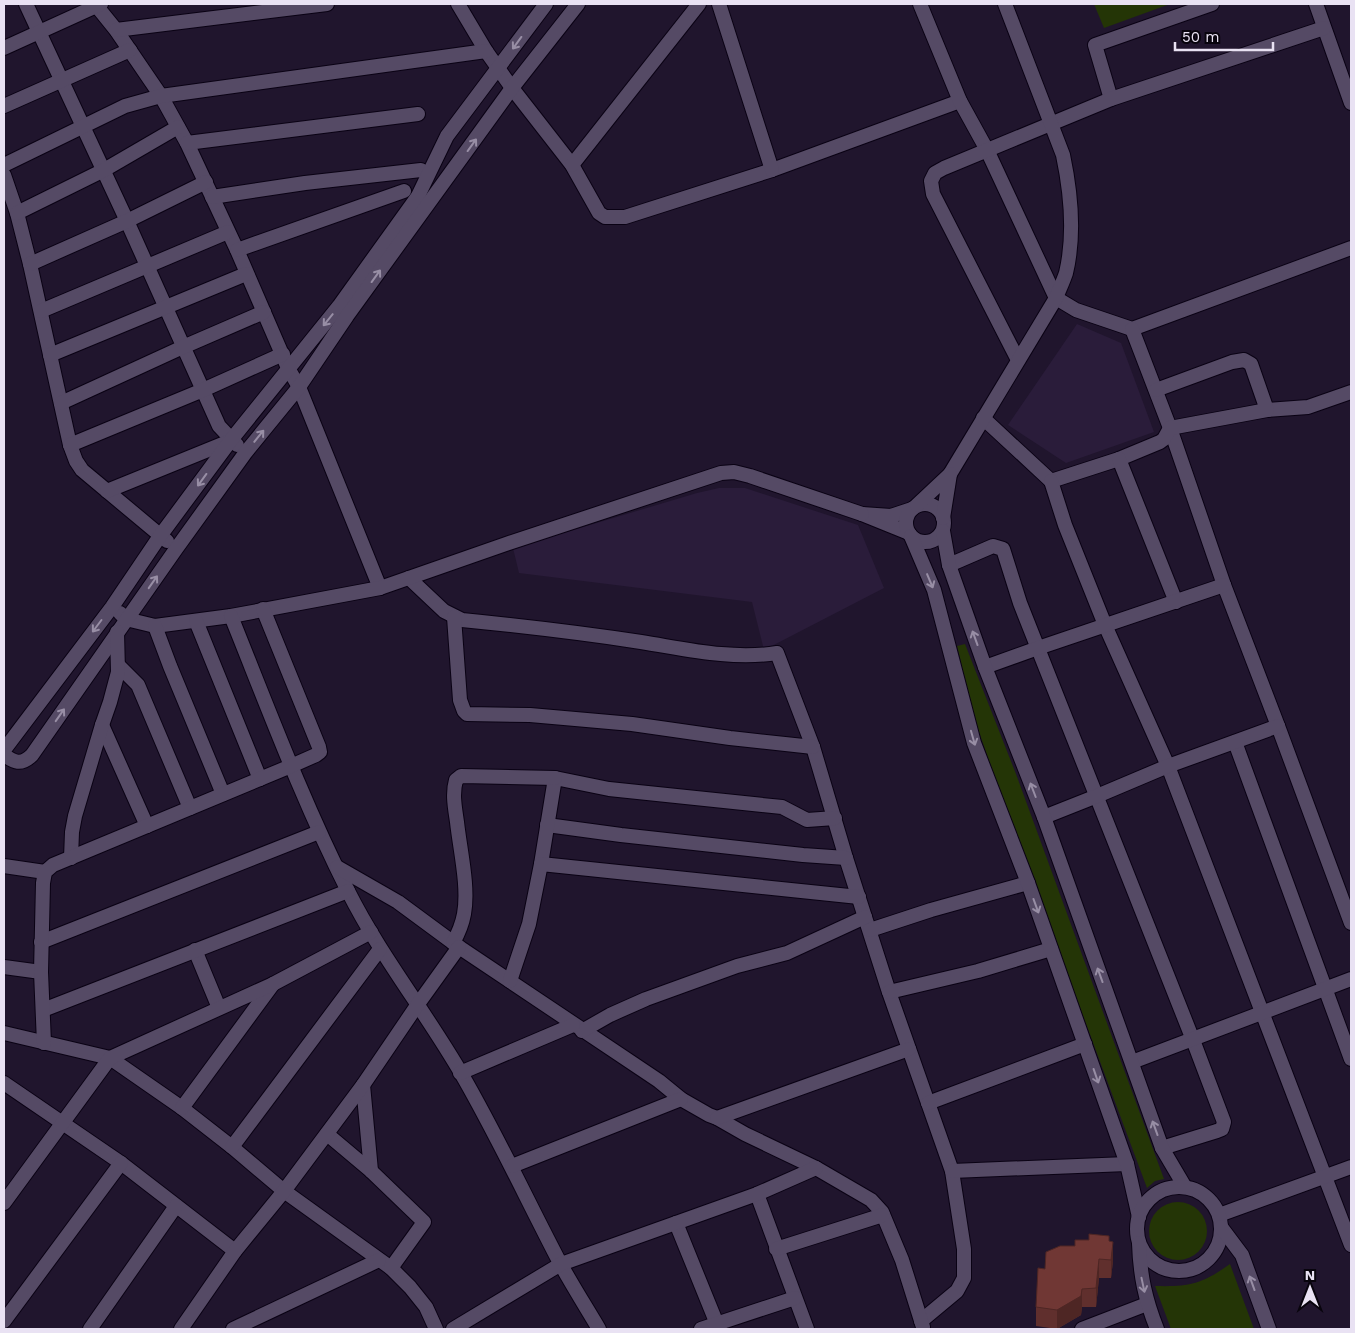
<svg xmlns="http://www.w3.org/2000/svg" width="1355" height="1333" viewBox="0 0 1355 1333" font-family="'Work Sans',sans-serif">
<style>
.built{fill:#2a1c3a}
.green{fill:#243506}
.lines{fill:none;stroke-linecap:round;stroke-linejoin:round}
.minor-casing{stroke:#0a0214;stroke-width:16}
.tertiary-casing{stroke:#0a0214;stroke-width:16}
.minor{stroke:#554a65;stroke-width:14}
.tertiary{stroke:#554a65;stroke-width:14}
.wall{fill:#602f2d}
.shaded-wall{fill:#4e2624}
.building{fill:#703734;stroke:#4e2624}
.oneway{stroke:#988ea5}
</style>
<rect width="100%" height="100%" fill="#20152d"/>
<g class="built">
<path d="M 1077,324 L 1121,343 L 1154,432 L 1066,463 L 1008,425 Z"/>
<path d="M 719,488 L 745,488 L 858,525 L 884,588 L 764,650 L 752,602 L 519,573 L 513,548 L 697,493 Z"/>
</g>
<g class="green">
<path d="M 1094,4 L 1170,4 L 1104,28 Z"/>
<path d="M 965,644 L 1016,774 L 1164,1179 L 1155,1181 L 1147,1188 L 995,779 L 974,717 L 957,646 Z"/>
<circle cx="1178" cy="1231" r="29"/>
<path d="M 1230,1264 L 1254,1329 L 1171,1329 L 1155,1286 C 1189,1287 1202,1284 1230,1264 Z"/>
</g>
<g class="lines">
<defs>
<g id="minor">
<path d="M 26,4 L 127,221 L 219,426 L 237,445"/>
<path d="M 95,4 L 116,30 L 161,96 L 187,143 L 237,250 L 288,368 L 299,387 L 380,588"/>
<path d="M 458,4 L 486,51 L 512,88 L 572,165 L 599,213 L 605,217 L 625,217 L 772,170 L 960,101"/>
<path d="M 719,4 L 772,170"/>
<path d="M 920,4 L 960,101 L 987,150 L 1056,298 L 1076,310 L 1132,329 L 1351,248"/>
<path d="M 1316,4 L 1351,103"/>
<path d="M 116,30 L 327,4"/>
<path d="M 4,48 L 101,4"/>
<path d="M 1111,99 L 1095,45 L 1212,4"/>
<path d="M 4,106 L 130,50"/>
<path d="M 187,143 L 418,114"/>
<path d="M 4,165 L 125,106 L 161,96 L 486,51"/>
<path d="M 572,165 L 699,4"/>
<path d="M 4,175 L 17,213 L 30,264 L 70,445 L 76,461 L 82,470 L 167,541"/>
<path d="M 212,197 L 305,183 L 421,170"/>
<path d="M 17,213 L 104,170 L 178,127"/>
<path d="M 237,250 L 404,191"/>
<path d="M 30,264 L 127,221 L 206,182"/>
<path d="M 41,311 L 228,232"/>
<path d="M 1132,329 L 1170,428 L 1224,585 L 1278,726 L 1351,923"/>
<path d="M 50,355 L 246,274"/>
<path d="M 1018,360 L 933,194 L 931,181 L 935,173 L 944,168 L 1111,99 L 1324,28"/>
<path d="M 61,403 L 183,347 L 264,312"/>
<path d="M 1267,410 L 1308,407 L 1351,392"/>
<path d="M 983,418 L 1051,481 L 1119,459 L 1160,442 L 1164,439 L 1170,428 L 1267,410 L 1251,364 L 1244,360 L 1232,362 L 1156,390"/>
<path d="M 70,445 L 203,390 L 283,354"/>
<path d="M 1119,459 L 1176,602"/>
<path d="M 1051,481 L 1065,525 L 1105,625 L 1168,766 L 1351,1245"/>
<path d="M 107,491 L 230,441"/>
<path d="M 909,533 L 862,514 L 891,516 L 912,509"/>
<path d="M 949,565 L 993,546 L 1003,549 L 1020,603 L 1193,1040 L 1224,1122 L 1222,1129 L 1217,1131 L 1162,1148"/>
<path d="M 409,578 L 444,611 L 462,620 C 522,626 582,633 641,642 C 686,649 731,660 777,653 L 813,747 L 846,858 L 889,992 L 952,1171 L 964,1249 L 964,1278 L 957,1291 L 921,1321"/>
<path d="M 120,613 L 126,619 L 155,626 L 231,616 L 380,588 L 506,544 L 721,473 L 734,472 L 750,476 L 862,514"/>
<path d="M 231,616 C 268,708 303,802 348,891 C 380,955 425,1011 461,1073 C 497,1135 527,1200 560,1263 C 572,1285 586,1307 599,1329"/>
<path d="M 454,617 L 460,700 L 464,711 L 467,714 L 530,715 L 632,724 L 730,738 L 813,747"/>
<path d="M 196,621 L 260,779"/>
<path d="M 155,626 L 170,666 L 223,794"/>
<path d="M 119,666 L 138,685 L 190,808"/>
<path d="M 985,667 L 1038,648 L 1224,585"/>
<path d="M 102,725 L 147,826"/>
<path d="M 1235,742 L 1351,1059"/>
<path d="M 4,750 L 112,607 L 160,536 L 231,440 L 339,306 L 418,196 L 447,136 L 546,4"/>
<path d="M 4,755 C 14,762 21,766 32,755 L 176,549 L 246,452 L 299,387 L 347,316 L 512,88 L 578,4"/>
<path d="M 1044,817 L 1097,796 L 1168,766 L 1278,726"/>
<path d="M 547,825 L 621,835 L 803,855 L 846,858"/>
<path d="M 71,858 L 72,832 L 75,816 L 102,725 L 110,702 L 118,672 L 117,632"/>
<path d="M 541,864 L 555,778 L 609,789 L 782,807 L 807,820 L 835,818"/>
<path d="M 4,866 L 45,872"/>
<path d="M 337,867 L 398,902 L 459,947 L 659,1081 L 681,1099 L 709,1115 L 717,1118 L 745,1134 L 816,1168 L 871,1200 L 882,1212 L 902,1260 L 923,1327"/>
<path d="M 870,930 L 931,910 L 1028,883"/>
<path d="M 41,942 L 319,832"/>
<path d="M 453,943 C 458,934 462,925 464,914 C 469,887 460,850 457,822 C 455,808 452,794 456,780 L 461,776 L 555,778"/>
<path d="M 195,950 L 219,1008"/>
<path d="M 4,967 L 41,972"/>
<path d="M 510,981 L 529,924 L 541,864 L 859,897"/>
<path d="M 889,992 L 978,971 L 1051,949"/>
<path d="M 43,1010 L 348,891"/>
<path d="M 582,1031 L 610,1015 L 646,999 L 737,966 L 787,953 L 865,917"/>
<path d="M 4,1033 L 110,1058 L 182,1108 L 232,1147 L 284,1191 L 391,1268 L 410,1287 L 426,1307 L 436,1329"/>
<path d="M 44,1043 L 41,972 L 43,883 L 45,872 L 53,865 L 291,766 L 316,755 L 320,752 L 319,747 L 263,609"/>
<path d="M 1132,1062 L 1351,979"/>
<path d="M 460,1073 L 573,1025"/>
<path d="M 4,1083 L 121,1163 L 235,1251"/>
<path d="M 363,1085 L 371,1171"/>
<path d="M 928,1103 L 1085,1044"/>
<path d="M 182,1108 L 273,984"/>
<path d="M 717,1118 L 909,1049"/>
<path d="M 327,1134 L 371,1171 L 424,1222 L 391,1268"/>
<path d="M 232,1147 L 380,949"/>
<path d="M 512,1166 L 681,1099"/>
<path d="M 952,1171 L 1127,1164"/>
<path d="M 757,1194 L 807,1329"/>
<path d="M 4,1203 L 110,1058 L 273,984 L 371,932"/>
<path d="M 1219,1215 L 1351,1167"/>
<path d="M 676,1223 L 719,1329"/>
<path d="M 776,1249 L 883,1215"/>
<path d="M 4,1321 L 121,1163"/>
<path d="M 90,1329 L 176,1206"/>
<path d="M 181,1329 L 235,1251 L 284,1191 L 363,1085 L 418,1004 L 459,947"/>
<path d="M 233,1329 L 379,1260"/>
<path d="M 453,1329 L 561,1264 L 757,1194 L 816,1168"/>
<path d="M 701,1329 L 795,1298"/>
<path d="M 1082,1329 L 1147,1304"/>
</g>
<g id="tertiary">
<path d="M 950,474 L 1056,298 C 1059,290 1063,282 1066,273 C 1075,235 1071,193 1063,155 L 1005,4"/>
<circle cx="925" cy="523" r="19"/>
<path d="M 917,505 L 950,474 L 943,518"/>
<path d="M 943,531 L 949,565 L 985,667 L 1044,817 L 1162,1148 L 1185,1187"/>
<path d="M 911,536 L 934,590 L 974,743 L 1028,883 L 1127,1164 L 1139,1217"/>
<circle cx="1179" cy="1229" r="42"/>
<path d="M 1221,1227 L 1242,1255 L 1269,1329"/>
<path d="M 1139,1243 C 1140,1275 1145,1299 1157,1329"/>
</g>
</defs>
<use href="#minor" class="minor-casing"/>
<use href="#tertiary" class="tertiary-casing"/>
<use href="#minor" class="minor"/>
<use href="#tertiary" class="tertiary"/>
</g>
<path class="wall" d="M 1109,1241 L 1113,1261 L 1111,1278 L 1099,1278 L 1096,1307 L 1082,1307 L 1081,1315 L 1057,1329 L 1036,1326 L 1036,1307 L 1045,1269 L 1075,1246 Z"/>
<g class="shaded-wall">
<path d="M 1113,1242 L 1113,1261 L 1111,1278 L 1111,1260 Z"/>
<path d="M 1099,1259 L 1099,1278 L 1096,1307 L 1096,1288 Z"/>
<path d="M 1082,1289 L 1082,1307 L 1081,1315 L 1057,1329 L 1057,1310 Z"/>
</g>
<path class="building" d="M 1089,1234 L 1109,1236 L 1109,1241 L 1113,1242 L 1111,1260 L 1099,1259 L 1096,1288 L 1082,1289 L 1081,1296 L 1057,1310 L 1036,1307 L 1038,1268 L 1045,1269 L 1046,1252 L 1060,1246 L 1075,1246 L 1075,1240 L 1089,1240 Z"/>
<defs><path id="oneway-shaft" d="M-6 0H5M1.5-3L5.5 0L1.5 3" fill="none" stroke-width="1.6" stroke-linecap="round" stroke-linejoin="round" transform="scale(1.25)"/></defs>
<g class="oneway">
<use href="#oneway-shaft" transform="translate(517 43) rotate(126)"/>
<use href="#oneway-shaft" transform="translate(472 145) rotate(-54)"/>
<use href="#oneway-shaft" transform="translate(376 276) rotate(-54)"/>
<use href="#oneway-shaft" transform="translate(328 320) rotate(129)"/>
<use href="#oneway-shaft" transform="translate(259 436) rotate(-51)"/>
<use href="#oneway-shaft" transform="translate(202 480) rotate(126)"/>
<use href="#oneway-shaft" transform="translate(930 581) rotate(67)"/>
<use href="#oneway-shaft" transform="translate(153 582) rotate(-55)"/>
<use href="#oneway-shaft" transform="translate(97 626) rotate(127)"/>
<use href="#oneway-shaft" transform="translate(975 638) rotate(-110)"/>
<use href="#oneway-shaft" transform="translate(60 715) rotate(-55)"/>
<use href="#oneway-shaft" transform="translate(973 738) rotate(74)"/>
<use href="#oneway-shaft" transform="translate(1033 790) rotate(-111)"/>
<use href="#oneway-shaft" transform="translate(1036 906) rotate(70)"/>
<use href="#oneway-shaft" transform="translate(1100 975) rotate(-110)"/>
<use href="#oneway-shaft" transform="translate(1096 1076) rotate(71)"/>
<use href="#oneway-shaft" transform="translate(1155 1128) rotate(-110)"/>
<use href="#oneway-shaft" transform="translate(1252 1283) rotate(-110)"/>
<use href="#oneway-shaft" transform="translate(1143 1285) rotate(78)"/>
</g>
<rect width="1355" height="1333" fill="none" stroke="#e9e2f3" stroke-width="10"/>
<g transform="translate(1310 1288)" stroke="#08040d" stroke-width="4" paint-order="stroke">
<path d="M0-4L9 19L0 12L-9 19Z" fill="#e9e2f3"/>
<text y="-8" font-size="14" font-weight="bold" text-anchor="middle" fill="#e9e2f3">N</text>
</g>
<path d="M1175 42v8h98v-8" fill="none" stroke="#e9e2f3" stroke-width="2.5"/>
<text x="1182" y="42" font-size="15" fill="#e9e2f3" stroke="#08040d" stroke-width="4" paint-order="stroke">50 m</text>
</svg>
